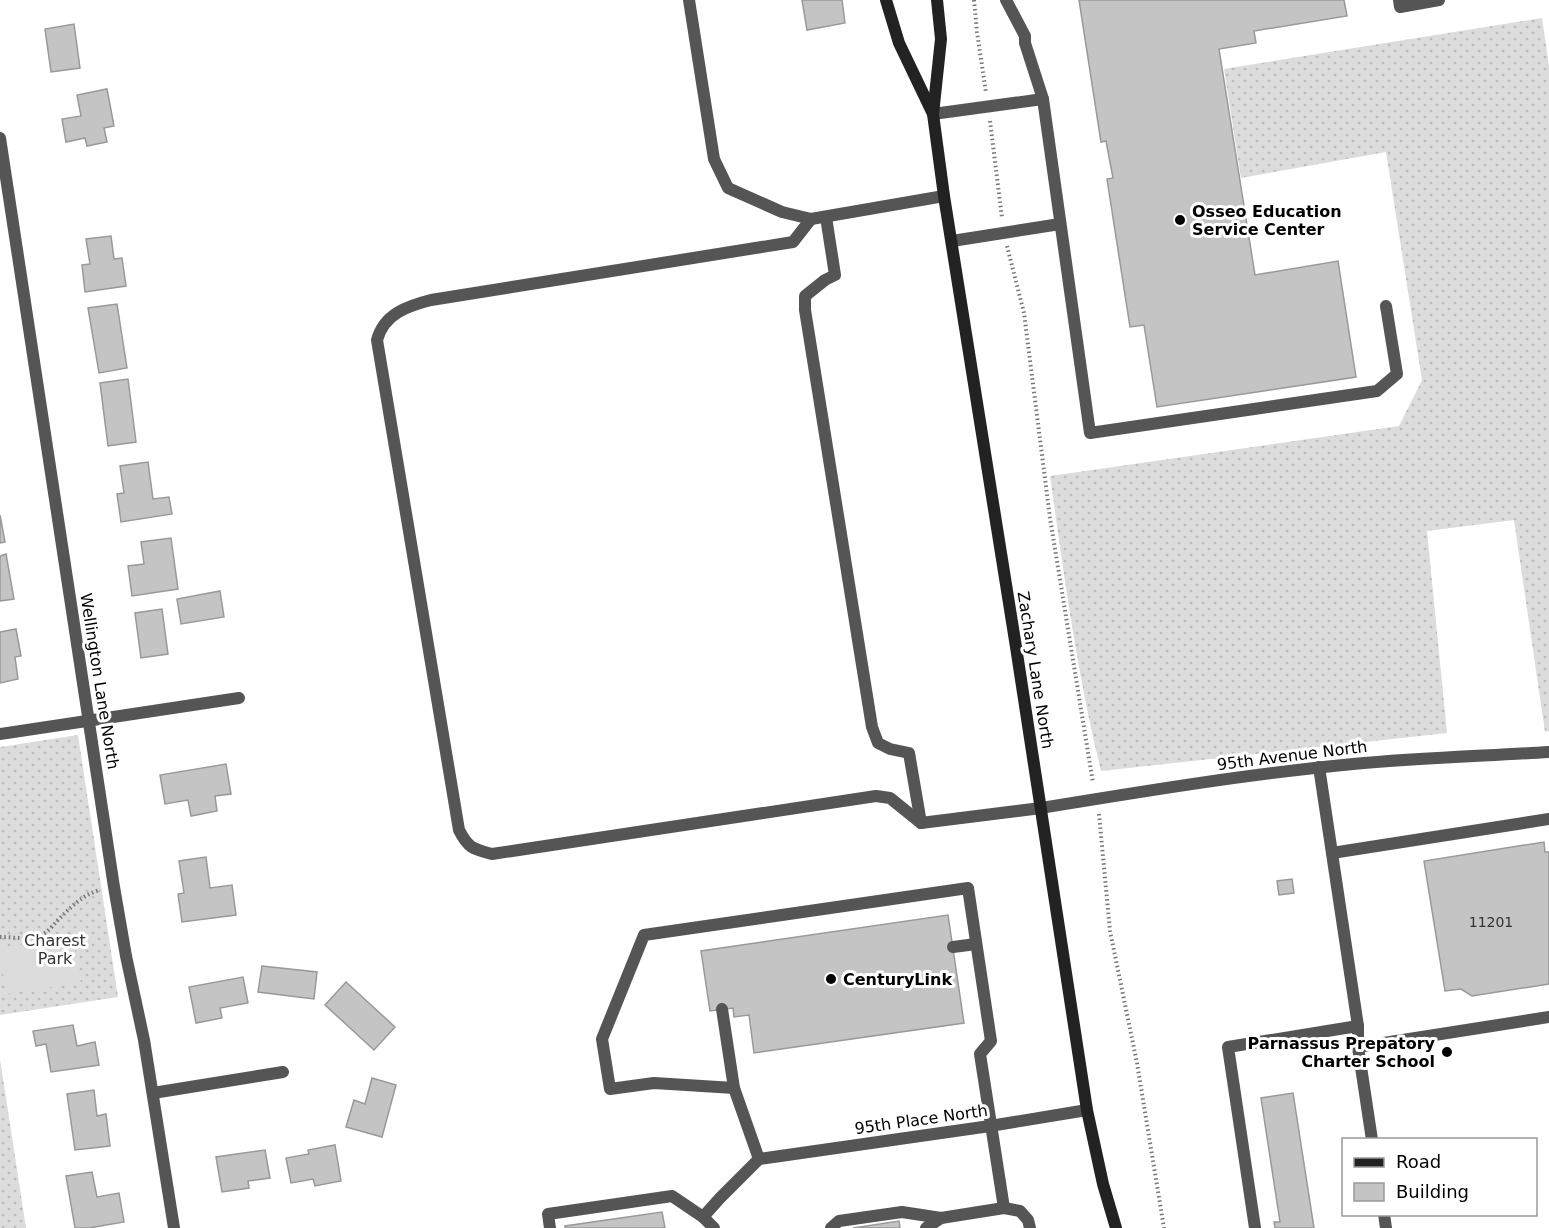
<svg xmlns="http://www.w3.org/2000/svg" width="1549" height="1228" viewBox="0 0 1549 1228" font-family="'DejaVu Sans',sans-serif">
<style>
.grass{fill:url(#grass-dots)}
.garden{fill:#dcdcdc}
.building{fill:#c4c4c4;stroke:#999;stroke-width:1.5}
.lines{fill:none;stroke-linecap:round;stroke-linejoin:round}
.path{stroke:#777;stroke-width:4;stroke-dasharray:1.5 3;stroke-linecap:butt}
.service{stroke:#555;stroke-width:12}
.minor{stroke:#555;stroke-width:12}
.tertiary{stroke:#555;stroke-width:12}
.secondary{stroke:#222;stroke-width:12}
.poi-dot{fill:#000;stroke:#fff;stroke-width:2}
.labels{text-anchor:middle;stroke-width:6;stroke-linejoin:round;paint-order:stroke}
.number-label{font-size:14px;fill:#313131}
.poi-label{font-size:16px;font-weight:bold;fill:#000;stroke:#fff;text-anchor:start}
.street-label{font-size:16px;fill:#000;stroke:#fff}
.park-label{font-size:16px;fill:#333;stroke:#fff}
</style>
<defs>
<pattern id="grass-dots" width="8" height="8" patternUnits="userSpaceOnUse" patternTransform="scale(1.5)"><rect width="8" height="8" fill="#dcdcdc"/><path d="M2 2h.1M6 6h.1" fill="none" stroke="#bbb" stroke-width="1.8" stroke-linecap="round"/></pattern>
</defs>
<rect width="100%" height="100%" fill="#fff"/>
<g class="grass">
<path d="M 1542,18 L 1549,66 L 1549,731 L 1545,732 L 1514,520 L 1427,531 L 1447,733 L 1101,771 C 1077,674 1064,575 1050,476 L 1399,426 L 1422,380 L 1386,152 L 1241,178 L 1224,69 Z"/>
<path d="M 78,735 L 118,997 L 0,1015 L 0,747 Z"/>
<path d="M 0,1059 L 26,1228 L 0,1228 Z"/>
</g>
<path class="garden" d="M 73,936 L 81,983 L 6,994 L 0,948 Z"/>
<g class="building">
<path d="M 802,0 L 842,0 L 845,23 L 807,30 Z"/>
<path d="M 1079,0 L 1344,0 L 1347,16 L 1254,31 L 1256,43 L 1219,49 L 1255,275 L 1338,261 L 1356,377 L 1157,407 L 1144,325 L 1130,327 L 1107,179 L 1113,178 L 1106,141 L 1101,142 Z"/>
<path d="M 74,24 L 80,68 L 51,72 L 45,29 Z"/>
<path d="M 107,89 L 114,126 L 104,128 L 107,142 L 87,146 L 85,138 L 66,142 L 62,119 L 81,116 L 77,95 Z"/>
<path d="M 111,236 L 114,259 L 122,258 L 126,286 L 85,292 L 82,265 L 90,264 L 86,239 Z"/>
<path d="M 117,304 L 127,368 L 99,373 L 88,308 Z"/>
<path d="M 128,379 L 136,442 L 108,446 L 100,383 Z"/>
<path d="M 148,462 L 153,499 L 169,497 L 172,514 L 121,522 L 117,494 L 124,493 L 120,466 Z"/>
<path d="M 0,515 L 5,542 L 0,543 Z"/>
<path d="M 171,538 L 178,589 L 132,596 L 128,566 L 144,564 L 141,542 Z"/>
<path d="M 6,554 L 14,599 L 0,601 L 0,556 Z"/>
<path d="M 220,591 L 224,617 L 181,624 L 177,599 Z"/>
<path d="M 162,609 L 168,654 L 141,658 L 135,613 Z"/>
<path d="M 16,629 L 21,656 L 15,657 L 18,679 L 0,683 L 0,632 Z"/>
<path d="M 226,764 L 231,794 L 215,796 L 217,811 L 191,816 L 188,800 L 165,804 L 160,775 Z"/>
<path d="M 1544,842 L 1545,852 L 1549,852 L 1549,984 L 1472,996 L 1461,989 L 1445,991 L 1424,861 Z"/>
<path d="M 206,857 L 210,888 L 232,885 L 236,915 L 182,922 L 178,894 L 184,893 L 179,861 Z"/>
<path d="M 1292,879 L 1294,893 L 1279,895 L 1277,881 Z"/>
<path d="M 948,915 L 964,1023 L 754,1053 L 749,1015 L 734,1017 L 733,1008 L 710,1011 L 701,951 Z"/>
<path d="M 262,966 L 317,972 L 314,999 L 258,992 Z"/>
<path d="M 243,977 L 248,1003 L 220,1008 L 222,1018 L 196,1023 L 189,987 Z"/>
<path d="M 346,982 L 395,1027 L 374,1050 L 325,1005 Z"/>
<path d="M 73,1025 L 77,1046 L 95,1042 L 99,1065 L 51,1072 L 46,1044 L 36,1046 L 33,1031 Z"/>
<path d="M 372,1078 L 396,1085 L 382,1137 L 346,1127 L 354,1100 L 365,1104 Z"/>
<path d="M 94,1090 L 97,1116 L 106,1114 L 110,1146 L 75,1150 L 67,1094 Z"/>
<path d="M 1293,1093 L 1314,1228 L 1275,1228 L 1274,1222 L 1280,1222 L 1261,1098 Z"/>
<path d="M 335,1145 L 341,1181 L 315,1186 L 313,1179 L 291,1183 L 286,1158 L 309,1154 L 308,1150 Z"/>
<path d="M 265,1150 L 270,1178 L 248,1181 L 249,1188 L 222,1192 L 216,1157 Z"/>
<path d="M 92,1172 L 97,1197 L 119,1193 L 124,1222 L 89,1228 L 75,1228 L 66,1176 Z"/>
<path d="M 662,1212 L 665,1228 L 565,1228 L 565,1226 Z"/>
<path d="M 899,1221 L 900,1228 L 853,1228 Z"/>
</g>
<g class="lines">
<g class="path">
<path d="M 974,0 L 977,32 L 986,93"/>
<path d="M 990,121 L 1002,218"/>
<path d="M 1007,246 L 1024,313 L 1050,518 L 1093,783"/>
<path d="M 1099,814 L 1110,931 L 1137,1063 L 1164,1228"/>
<path d="M 0,937 C 12,937 27,940 38,936 C 46,934 52,927 57,921 C 70,908 81,896 99,890"/>
</g>
<g class="service">
<path d="M 689,0 L 714,159 L 728,188 L 782,212 L 811,219 L 944,196"/>
<path d="M 1006,0 L 1025,36 L 1025,43 L 1043,99 L 1090,433 L 1377,391 L 1397,374 L 1386,306"/>
<path d="M 1399,0 L 1400,7 L 1439,0"/>
<path d="M 933,114 L 1043,99"/>
<path d="M 826,217 L 835,275 L 825,280 L 805,296 L 805,310 L 872,727 L 878,743 L 890,749 L 909,753 L 921,823"/>
<path d="M 811,219 L 793,242 L 431,300 C 407,306 384,314 377,340 L 459,830 C 468,848 473,849 492,854 L 876,796 L 890,798 L 921,823 L 1041,808"/>
<path d="M 952,241 L 1060,224"/>
<path d="M 1319,767 L 1358,1026 L 1358,1047 L 1372,1140"/>
<path d="M 1332,853 L 1549,819"/>
<path d="M 953,947 L 976,944"/>
<path d="M 1358,1047 L 1549,1017"/>
<path d="M 734,1088 L 654,1083 L 610,1089 L 602,1039 L 644,935 L 968,888 L 991,1041 L 980,1054 L 1004,1208"/>
<path d="M 1384,1214 L 1386,1228"/>
<path d="M 703,1217 L 714,1228"/>
<path d="M 550,1228 L 548,1214 L 672,1196 L 703,1217 L 720,1198 L 759,1159 L 734,1088 L 722,1009"/>
<path d="M 831,1228 L 839,1221 L 902,1212 L 941,1218 L 1004,1208 L 1020,1211 L 1028,1220 L 1030,1228"/>
<path d="M 926,1228 L 941,1218"/>
<path d="M 1255,1228 L 1228,1047 L 1358,1026"/>
</g>
<g class="minor">
<path d="M 0,138 L 114,887 L 126,956 L 144,1040 L 174,1228"/>
<path d="M 0,734 L 239,698"/>
<path d="M 153,1093 L 283,1072"/>
<path d="M 759,1159 L 990,1126 L 1087,1110"/>
</g>
<path class="tertiary" d="M 1041,808 C 1145,791 1248,774 1353,764 C 1418,758 1484,756 1549,752"/>
<g class="secondary">
<path d="M 886,0 L 899,43 L 932,112"/>
<path d="M 937,0 L 941,39 L 933,114 L 944,196 L 1016,647 L 1087,1110 L 1103,1184 L 1116,1228"/>
</g>
</g>
<g class="poi-dot">
<circle cx="1180" cy="220" r="6"/>
<circle cx="831" cy="979" r="6"/>
<circle cx="1447" cy="1052" r="6"/>
</g>
<g class="labels">
<g class="number-label">
<text x="1491" y="927">11201</text>
</g>
<g class="poi-label">
<text x="1192" y="217">Osseo Education<tspan x="1192" dy="18">Service Center</tspan></text>
<text x="843" y="985">CenturyLink</text>
<text x="1435" y="1049" text-anchor="end">Parnassus Prepatory<tspan x="1435" dy="18">Charter School</tspan></text>
</g>
<g class="street-label">
<text transform="translate(1036 670) rotate(81)" y="6">Zachary Lane North</text>
<text transform="translate(100 681) rotate(81)" y="6">Wellington Lane North</text>
<text transform="translate(1292 755) rotate(-7)" y="6">95th Avenue North</text>
<text transform="translate(921 1119) rotate(-8)" y="6">95th Place North</text>
</g>
<g class="park-label">
<text x="55" y="946">Charest<tspan x="55" dy="18">Park</tspan></text>
</g>
</g>
<rect x="1342" y="1138" width="195" height="78" fill="#ffffff" stroke="#999999" stroke-width="1.5"/>
<rect x="1354" y="1158" width="30" height="9" fill="#222222" stroke="#999999" stroke-width="1.5"/>
<text x="1396" y="1168" font-size="18" fill="#000000">Road</text>
<rect x="1354" y="1183" width="30" height="18" fill="#c4c4c4" stroke="#999999" stroke-width="1.5"/>
<text x="1396" y="1198" font-size="18" fill="#000000">Building</text>
</svg>
